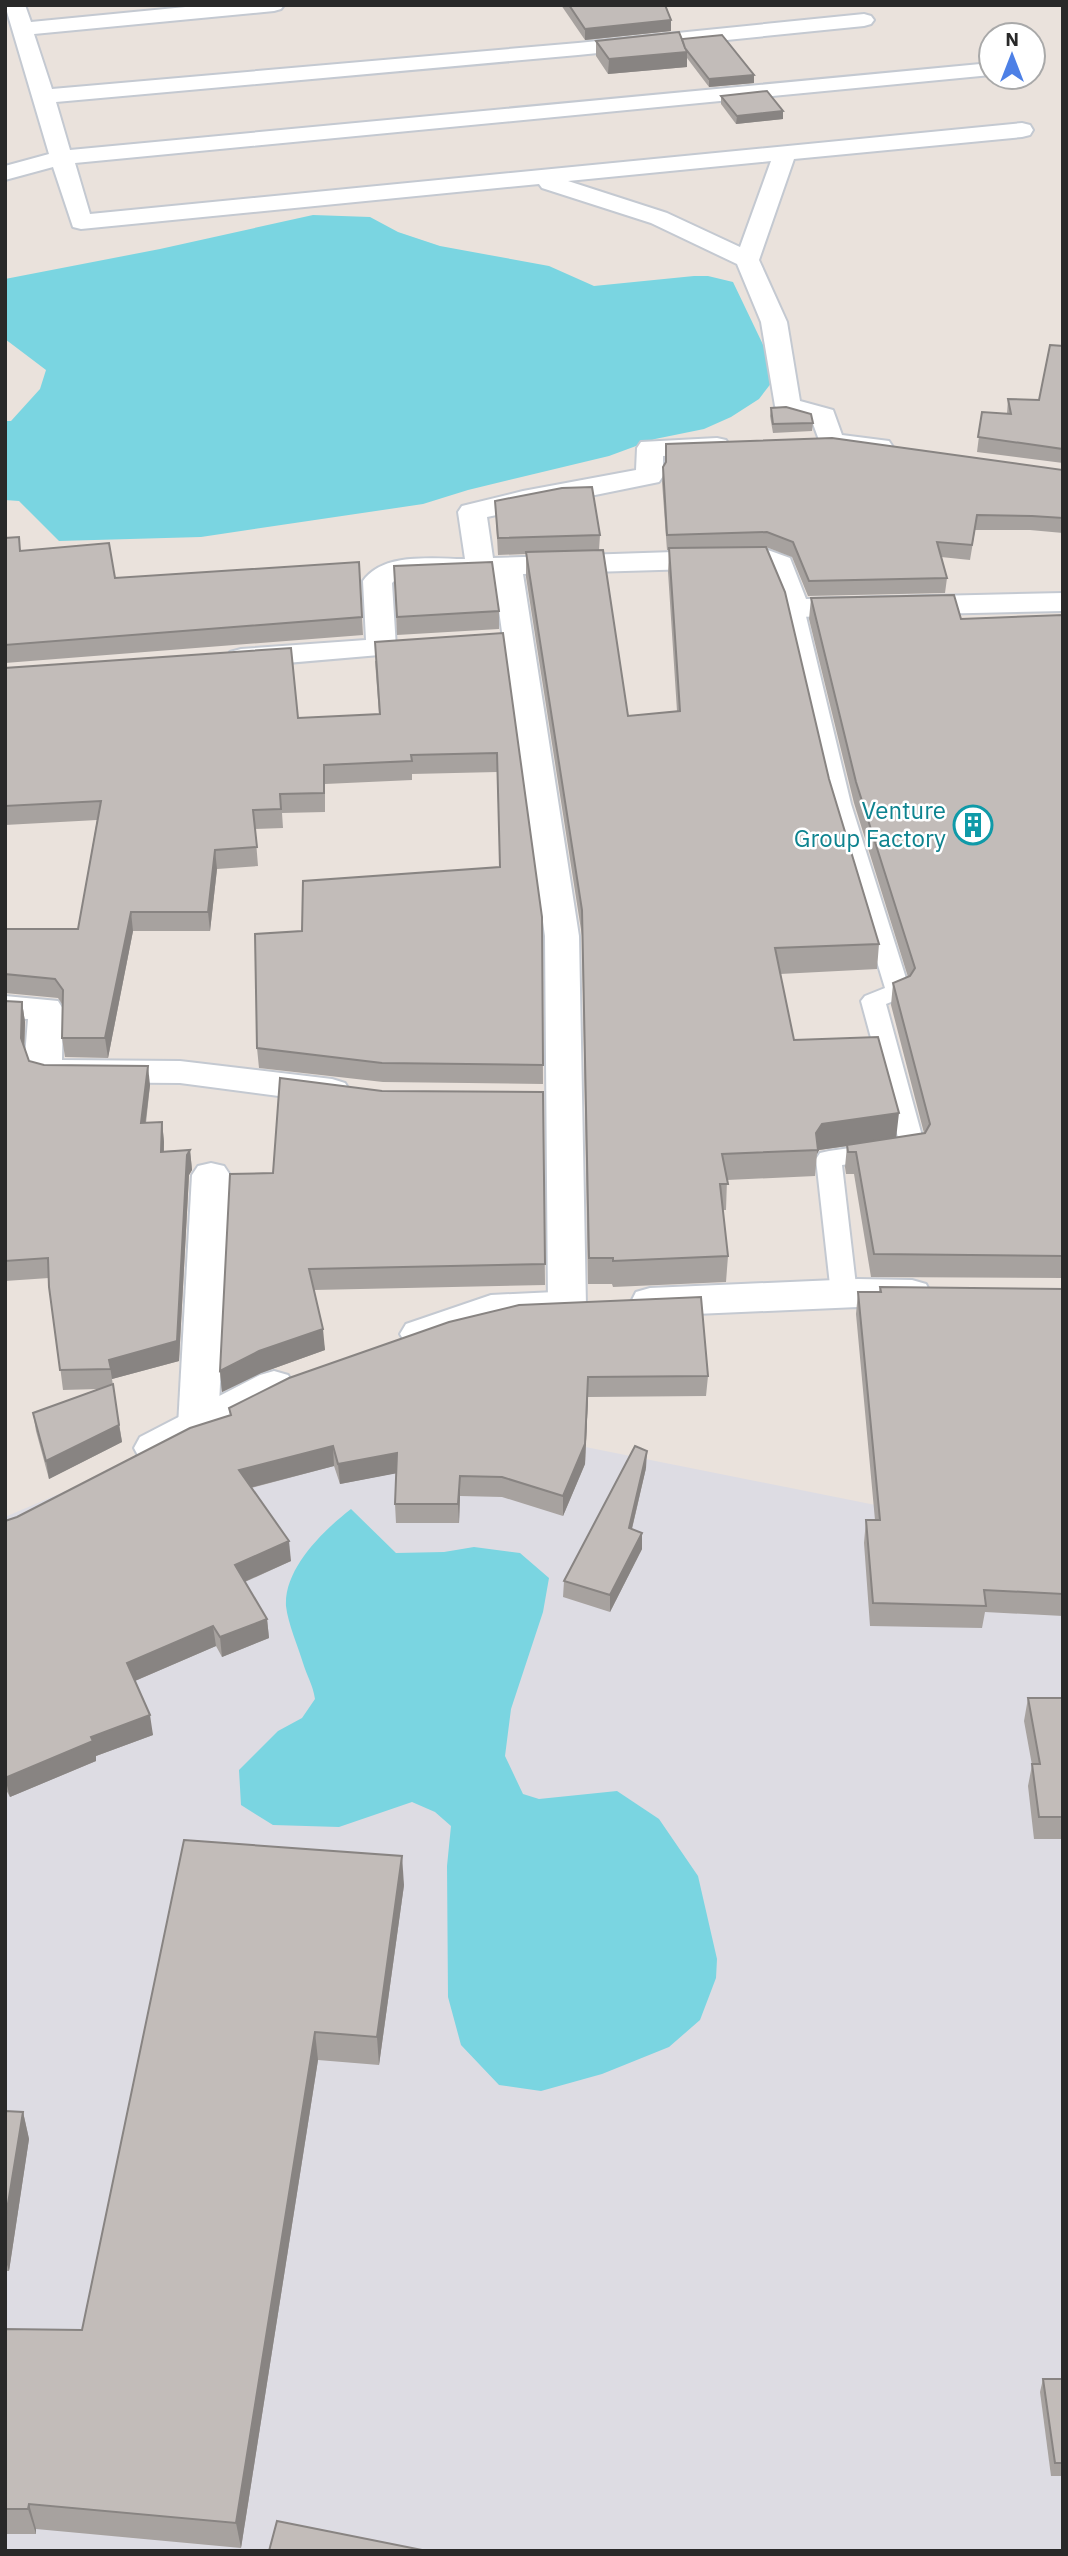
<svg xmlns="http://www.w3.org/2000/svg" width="1068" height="2556" viewBox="0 0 1068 2556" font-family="'IBM Plex Sans',sans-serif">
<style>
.industrial{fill:#dddce3}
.water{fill:#7ad5e1}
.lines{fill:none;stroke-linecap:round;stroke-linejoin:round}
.lane-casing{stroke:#c4c9d1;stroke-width:4}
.street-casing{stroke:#c4c9d1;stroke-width:4}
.secondary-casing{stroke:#c4c9d1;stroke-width:4}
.lane{fill:#fff;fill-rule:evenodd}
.street{fill:#fff;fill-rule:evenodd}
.secondary{fill:#fff;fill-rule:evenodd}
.wall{fill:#a7a29f}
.shaded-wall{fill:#888482}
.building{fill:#c2bcb9;stroke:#888482;stroke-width:2}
.labels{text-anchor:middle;stroke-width:5;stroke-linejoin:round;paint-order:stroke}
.culture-label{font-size:24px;fill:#0d838f;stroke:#fff;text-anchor:end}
</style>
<rect width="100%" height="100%" fill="#eae2dc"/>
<path class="industrial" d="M 276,1385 L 1035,1537 L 1063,1563 L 1063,2551 L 5,2551 L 5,1517 L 96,1478 Z"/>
<g class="water">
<path d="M 313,215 L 370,217 L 398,232 L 440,246 L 549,266 L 594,286 L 694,276 L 708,276 L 733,282 L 766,351 L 772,382 L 759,399 L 731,417 L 704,429 L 655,439 L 609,456 L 468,490 L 423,504 L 201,537 L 59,541 L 19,501 L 5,500 L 5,421 L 11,421 L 40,389 L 46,370 L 5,339 L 5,279 L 160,249 Z"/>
<path d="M 351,1509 L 396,1553 L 444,1552 L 474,1547 L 520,1553 L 549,1578 L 543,1612 L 511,1709 L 505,1756 L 523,1794 L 539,1799 L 617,1791 L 659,1819 L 698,1876 L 717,1959 L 716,1978 L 700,2020 L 669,2047 L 602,2074 L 541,2091 L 499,2085 L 461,2045 L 448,1997 L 447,1866 L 451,1826 L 435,1812 L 412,1802 L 339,1827 L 273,1825 L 241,1805 L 239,1770 L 278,1731 L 302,1718 L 315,1699 C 313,1685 307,1676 303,1663 C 298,1646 288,1624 286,1606 C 284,1568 324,1530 351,1509 Z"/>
</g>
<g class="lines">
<defs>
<path id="lane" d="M 794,602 L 801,604 L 804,608 L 851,804 L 910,991 L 906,996 L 886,1004 L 925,1147 L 922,1153 L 913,1155 L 842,1165 L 857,1294 L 853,1301 L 844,1303 L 835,1301 L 831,1294 L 816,1159 L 820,1153 L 829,1151 L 899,1141 L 861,1001 L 865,996 L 885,988 L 829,804 L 784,608 L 787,604 Z"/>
<g id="street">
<path d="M 5,5 L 25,5 L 31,22 L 206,5 L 284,5 L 281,9 L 274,11 L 34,34 L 52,89 L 578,43 L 864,14 L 871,16 L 874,20 L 871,24 L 864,26 L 578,55 L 56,102 L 70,150 L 991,63 L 991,75 L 75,163 L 90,214 L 1022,123 L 1030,125 L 1033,130 L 1030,135 L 1022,137 L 794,159 L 759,260 L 787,322 L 800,401 L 833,410 L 842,435 L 889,441 L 893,447 L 889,453 C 869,458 842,453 822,448 L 812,421 L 779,412 L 775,406 L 761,322 L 737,264 L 651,223 L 542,188 L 539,184 L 81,229 L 73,227 L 53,167 L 5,180 L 5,166 L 49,154 ZM 771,161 L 740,247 L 667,213 L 568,181 Z"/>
<path d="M 717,438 L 726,440 L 730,446 L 726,452 L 663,456 L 663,476 L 659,482 L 487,517 L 493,558 L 765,549 L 790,558 L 806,599 L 1063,593 L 1063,611 L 794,617 L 784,614 L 767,569 L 761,567 L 523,574 L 579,936 L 586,1306 L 581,1316 L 567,1320 L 553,1316 L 548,1306 L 545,936 L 494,575 L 395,580 L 392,583 L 396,648 L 391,654 L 241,667 L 230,664 L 226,658 L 230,652 L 241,649 L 366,640 L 363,581 C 383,552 433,559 465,559 L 458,512 L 462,506 L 523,491 L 636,470 L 637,448 L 641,442 Z"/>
<path d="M 5,996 L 58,1001 L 63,1009 L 62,1060 L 180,1061 L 332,1079 L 345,1083 L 350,1091 L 345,1099 L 332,1103 L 180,1083 L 47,1082 L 34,1079 L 25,1056 L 28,1019 L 5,1018 Z"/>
<path d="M 211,1163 L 224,1166 L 230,1175 L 218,1426 L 212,1437 L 198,1441 L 184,1437 L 178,1426 L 192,1175 L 198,1166 Z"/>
</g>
<g id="secondary">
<path d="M 858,1279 L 912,1280 L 926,1284 L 931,1294 L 926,1304 L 912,1308 L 858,1307 L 650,1316 L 636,1312 L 631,1302 L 636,1292 L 650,1288 Z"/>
<path d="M 555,1292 L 569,1296 L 574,1306 L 569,1316 C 544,1323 518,1317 493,1323 C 464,1329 436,1353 406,1344 L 400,1334 L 406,1324 L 491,1295 Z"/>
<path d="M 274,1371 L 288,1375 L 294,1385 L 288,1395 L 168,1459 L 154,1463 L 140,1459 L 134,1448 L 140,1437 L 260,1375 Z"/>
</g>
</defs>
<use href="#lane" class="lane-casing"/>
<use href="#street" class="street-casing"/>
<use href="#secondary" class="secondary-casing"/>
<use href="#lane" class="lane"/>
<use href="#street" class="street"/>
<use href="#secondary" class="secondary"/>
</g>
<g class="wall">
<path d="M 561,5 L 665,5 L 671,31 L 585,40 Z"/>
<path d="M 682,39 L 754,75 L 754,83 L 709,87 L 687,58 L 687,67 L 608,74 L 596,56 L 596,41 Z"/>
<path d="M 721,96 L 783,119 L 736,124 L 721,104 Z"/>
<path d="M 1063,346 L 1063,463 L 977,452 L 982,412 L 1007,414 L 1008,399 L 1039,400 Z"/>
<path d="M 771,408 L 813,423 L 812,431 L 773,433 L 770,416 Z"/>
<path d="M 663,467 L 1063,470 L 1063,533 L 1030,530 L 975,530 L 970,560 L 941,557 L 947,578 L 945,593 L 808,596 L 792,557 L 766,547 L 737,547 L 829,779 L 879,944 L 877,969 L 780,974 L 794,1040 L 896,1138 L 924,1133 L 891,1005 L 893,983 L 908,977 L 854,803 L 809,619 L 811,598 L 961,619 L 1063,615 L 1063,1278 L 871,1277 L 854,1174 L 846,1174 L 845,1167 L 847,1146 L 819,1150 L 817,1154 L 815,1176 L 727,1180 L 726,1210 L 723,1210 L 728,1256 L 726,1282 L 613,1287 L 612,1284 L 588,1284 L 582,936 L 526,577 L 526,554 L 498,555 L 495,501 L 600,535 L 599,550 L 628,716 L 677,711 L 668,572 L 669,550 L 667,550 L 662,482 Z"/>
<path d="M 5,538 L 20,551 L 115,578 L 359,562 L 363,635 L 5,663 Z"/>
<path d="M 394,566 L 499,611 L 499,629 L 397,635 Z"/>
<path d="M 503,633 L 542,917 L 543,1084 L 383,1082 L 259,1068 L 257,1048 L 302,931 L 500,867 L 497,772 L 412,774 L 412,780 L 325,784 L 325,812 L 282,813 L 283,828 L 255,829 L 258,866 L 217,869 L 210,931 L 133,931 L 108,1058 L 65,1057 L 62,1038 L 62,1004 L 58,998 L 5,993 L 5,929 L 78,929 L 97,820 L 5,825 L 5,668 L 298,718 L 379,714 L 375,661 Z"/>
<path d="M 5,1001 L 22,1002 L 25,1022 L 24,1048 L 29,1061 L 44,1065 L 150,1085 L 146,1123 L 162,1122 L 164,1142 L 164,1151 L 190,1150 L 192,1170 L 189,1175 L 179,1361 L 112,1379 L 122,1442 L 49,1479 L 36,1431 L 33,1413 L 98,1389 L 63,1390 L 49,1278 L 5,1281 Z"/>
<path d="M 382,1091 L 543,1092 L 545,1285 L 314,1290 L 325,1350 L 261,1373 L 222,1392 L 220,1371 L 273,1173 Z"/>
<path d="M 880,1287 L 1063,1289 L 1063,1616 L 985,1612 L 982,1628 L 870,1626 L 864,1543 L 866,1520 L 875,1520 L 856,1314 L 858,1292 L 879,1292 Z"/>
<path d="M 708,1376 L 706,1396 L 588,1397 L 585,1464 L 563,1516 L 502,1497 L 460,1496 L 459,1523 L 396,1523 L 395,1504 L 396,1473 L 340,1484 L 334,1466 L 251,1488 L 291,1561 L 245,1582 L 267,1619 L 269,1638 L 222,1657 L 216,1646 L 135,1681 L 153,1735 L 96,1756 L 96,1761 L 10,1797 L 5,1788 L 5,1521 L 17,1517 L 230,1415 L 229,1408 L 289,1378 Z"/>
<path d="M 646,1468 L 632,1529 L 642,1533 L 642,1549 L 610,1612 L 563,1597 L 564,1581 Z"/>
<path d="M 1028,1698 L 1063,1698 L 1063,1839 L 1034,1839 L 1028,1786 L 1032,1765 L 1024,1721 Z"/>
<path d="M 404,1885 L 379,2065 L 318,2060 L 241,2548 L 36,2529 L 36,2534 L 5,2534 L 5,2329 L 82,2330 Z"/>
<path d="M 5,2111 L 23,2112 L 29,2139 L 9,2271 L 5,2271 Z"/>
<path d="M 1043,2379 L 1063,2379 L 1063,2476 L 1051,2476 L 1040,2392 Z"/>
</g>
<g class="shaded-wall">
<path d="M 671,20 L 671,31 L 585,40 L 585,29 Z"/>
<path d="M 687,52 L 687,67 L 608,74 L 609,59 Z"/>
<path d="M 754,75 L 754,83 L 709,87 L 709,79 Z"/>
<path d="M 783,111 L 783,119 L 736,124 L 737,116 Z"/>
<path d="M 215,850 L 217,869 L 210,931 L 208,912 Z"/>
<path d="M 131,912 L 133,931 L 108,1058 L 105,1038 Z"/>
<path d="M 22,1002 L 25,1022 L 24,1057 L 21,1038 Z"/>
<path d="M 148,1066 L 150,1085 L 143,1142 L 141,1123 Z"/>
<path d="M 899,1113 L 896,1139 L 819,1150 L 817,1154 L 816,1133 L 822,1124 Z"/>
<path d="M 162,1122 L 164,1142 L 163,1171 L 161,1152 Z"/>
<path d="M 190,1150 L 192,1170 L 189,1175 L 179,1361 L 112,1379 L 109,1360 L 187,1155 Z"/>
<path d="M 323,1329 L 325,1350 L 261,1373 L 222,1392 L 220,1371 L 259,1351 Z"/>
<path d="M 588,1397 L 585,1464 L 563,1516 L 563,1496 Z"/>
<path d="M 119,1425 L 122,1442 L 49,1479 L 46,1461 Z"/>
<path d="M 333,1446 L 334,1466 L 241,1490 L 239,1470 Z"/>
<path d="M 647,1451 L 646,1468 L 628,1545 L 629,1528 Z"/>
<path d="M 397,1453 L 398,1473 L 340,1484 L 338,1464 Z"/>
<path d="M 460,1476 L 460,1496 L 459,1523 L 458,1504 Z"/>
<path d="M 642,1533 L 642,1549 L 610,1612 L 610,1595 Z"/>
<path d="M 289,1541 L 291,1561 L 237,1585 L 235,1565 Z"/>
<path d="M 267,1619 L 269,1638 L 222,1657 L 220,1637 Z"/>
<path d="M 213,1626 L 216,1646 L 130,1683 L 127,1663 Z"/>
<path d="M 150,1715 L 153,1735 L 96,1756 L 96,1761 L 10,1797 L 5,1778 L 91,1737 Z"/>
<path d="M 402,1856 L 404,1885 L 379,2065 L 377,2037 Z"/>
<path d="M 315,2032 L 318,2060 L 241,2548 L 236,2523 Z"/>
<path d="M 23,2112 L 29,2139 L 9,2271 L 5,2258 L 5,2222 Z"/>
<path d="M 29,2504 L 36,2529 L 36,2534 L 28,2509 Z"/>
</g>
<g class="building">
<path d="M 569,5 L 665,5 L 671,20 L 585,29 Z"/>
<path d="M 679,32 L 687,52 L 609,59 L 596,41 Z"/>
<path d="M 722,35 L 754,75 L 709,79 L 685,48 L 682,39 Z"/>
<path d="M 767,91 L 783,111 L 737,116 L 721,96 Z"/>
<path d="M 1050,345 L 1063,346 L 1063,449 L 978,437 L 982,412 L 1011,414 L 1008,399 L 1039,400 Z"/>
<path d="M 786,407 L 811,414 L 813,423 L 773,424 L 771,408 Z"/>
<path d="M 832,438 L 1063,470 L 1063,518 L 1032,516 L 977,515 L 972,545 L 937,542 L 947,578 L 809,581 L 793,542 L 767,532 L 667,535 L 663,467 L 666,462 L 666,444 Z"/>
<path d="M 592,487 L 600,535 L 498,538 L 495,501 L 562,488 Z"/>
<path d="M 19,537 L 20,551 L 109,543 L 115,578 L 359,562 L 362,617 L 5,645 L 5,538 Z"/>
<path d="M 766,547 L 785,592 L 829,779 L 879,944 L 775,948 L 794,1040 L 878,1037 L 899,1113 L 822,1124 L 816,1133 L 818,1150 L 722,1154 L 728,1184 L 720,1184 L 728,1256 L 613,1261 L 613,1258 L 589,1258 L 582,910 L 526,552 L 603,550 L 628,716 L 680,711 L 669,548 Z"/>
<path d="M 492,562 L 499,611 L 397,617 L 394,566 Z"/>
<path d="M 954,595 L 961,619 L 1063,615 L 1063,1256 L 874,1254 L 856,1152 L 848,1152 L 847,1145 L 925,1133 L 930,1124 L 893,983 L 910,976 L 915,968 L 856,782 L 811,598 Z"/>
<path d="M 503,633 L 542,917 L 543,1065 L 382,1063 L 257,1048 L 255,934 L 302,931 L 303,881 L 500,867 L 497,753 L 411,755 L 412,761 L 324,765 L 324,793 L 280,794 L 281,809 L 253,810 L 257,847 L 215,850 L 208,912 L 131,912 L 105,1038 L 62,1038 L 63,990 L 55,979 L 5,974 L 5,929 L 78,929 L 101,801 L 5,806 L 5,668 L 291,648 L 298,718 L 380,714 L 375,642 Z"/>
<path d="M 5,1001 L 22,1002 L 21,1038 L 29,1061 L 44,1065 L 148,1066 L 141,1123 L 162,1122 L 161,1152 L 190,1150 L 187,1155 L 177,1341 L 109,1360 L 111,1369 L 60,1370 L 49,1287 L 48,1258 L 5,1261 Z"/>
<path d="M 280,1078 L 382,1091 L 543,1092 L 545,1264 L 309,1269 L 323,1329 L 259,1351 L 220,1371 L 230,1174 L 273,1173 Z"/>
<path d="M 880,1287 L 1063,1289 L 1063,1594 L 984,1590 L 986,1606 L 873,1603 L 866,1520 L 880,1520 L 858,1292 L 881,1292 Z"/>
<path d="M 701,1297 L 708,1376 L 588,1377 L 585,1444 L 563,1496 L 502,1477 L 460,1476 L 458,1504 L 395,1504 L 397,1453 L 338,1464 L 333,1446 L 239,1470 L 289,1541 L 235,1565 L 267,1619 L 220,1637 L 213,1626 L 127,1663 L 150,1715 L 91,1737 L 93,1741 L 5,1778 L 5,1521 L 17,1517 L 190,1428 L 231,1415 L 229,1408 L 289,1378 L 449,1322 L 519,1305 Z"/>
<path d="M 113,1384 L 119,1425 L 46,1461 L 33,1413 Z"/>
<path d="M 635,1446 L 647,1451 L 629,1528 L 642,1533 L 610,1595 L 564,1581 Z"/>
<path d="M 1028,1698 L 1063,1698 L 1063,1817 L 1039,1817 L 1032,1764 L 1040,1764 Z"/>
<path d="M 184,1840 L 402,1856 L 377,2037 L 315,2032 L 236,2523 L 29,2504 L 28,2509 L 5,2509 L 5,2329 L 82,2330 Z"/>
<path d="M 5,2111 L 23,2112 L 5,2222 Z"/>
<path d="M 1043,2379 L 1063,2379 L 1063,2463 L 1055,2463 Z"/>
<path d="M 277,2521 L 427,2551 L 269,2551 Z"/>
</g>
<defs>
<symbol id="building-ring" viewBox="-11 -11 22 22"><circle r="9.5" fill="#fff" stroke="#0f9aa8" stroke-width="1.5"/><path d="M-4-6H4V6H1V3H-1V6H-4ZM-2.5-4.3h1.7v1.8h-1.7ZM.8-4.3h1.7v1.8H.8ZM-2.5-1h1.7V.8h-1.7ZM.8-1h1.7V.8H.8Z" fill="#0f9aa8"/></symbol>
</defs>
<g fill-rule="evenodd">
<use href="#building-ring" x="951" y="803" width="44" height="44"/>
</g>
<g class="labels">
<g class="culture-label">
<text x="946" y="819">Venture<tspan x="946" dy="28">Group Factory</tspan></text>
</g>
</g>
<rect width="1068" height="2556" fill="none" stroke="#292929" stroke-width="14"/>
<g transform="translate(1012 56)"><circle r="33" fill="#ffffff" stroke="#a9a9a9" stroke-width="2"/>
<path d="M0-5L12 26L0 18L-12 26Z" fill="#4d80e6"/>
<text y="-10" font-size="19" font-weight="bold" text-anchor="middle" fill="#292929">N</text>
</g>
</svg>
